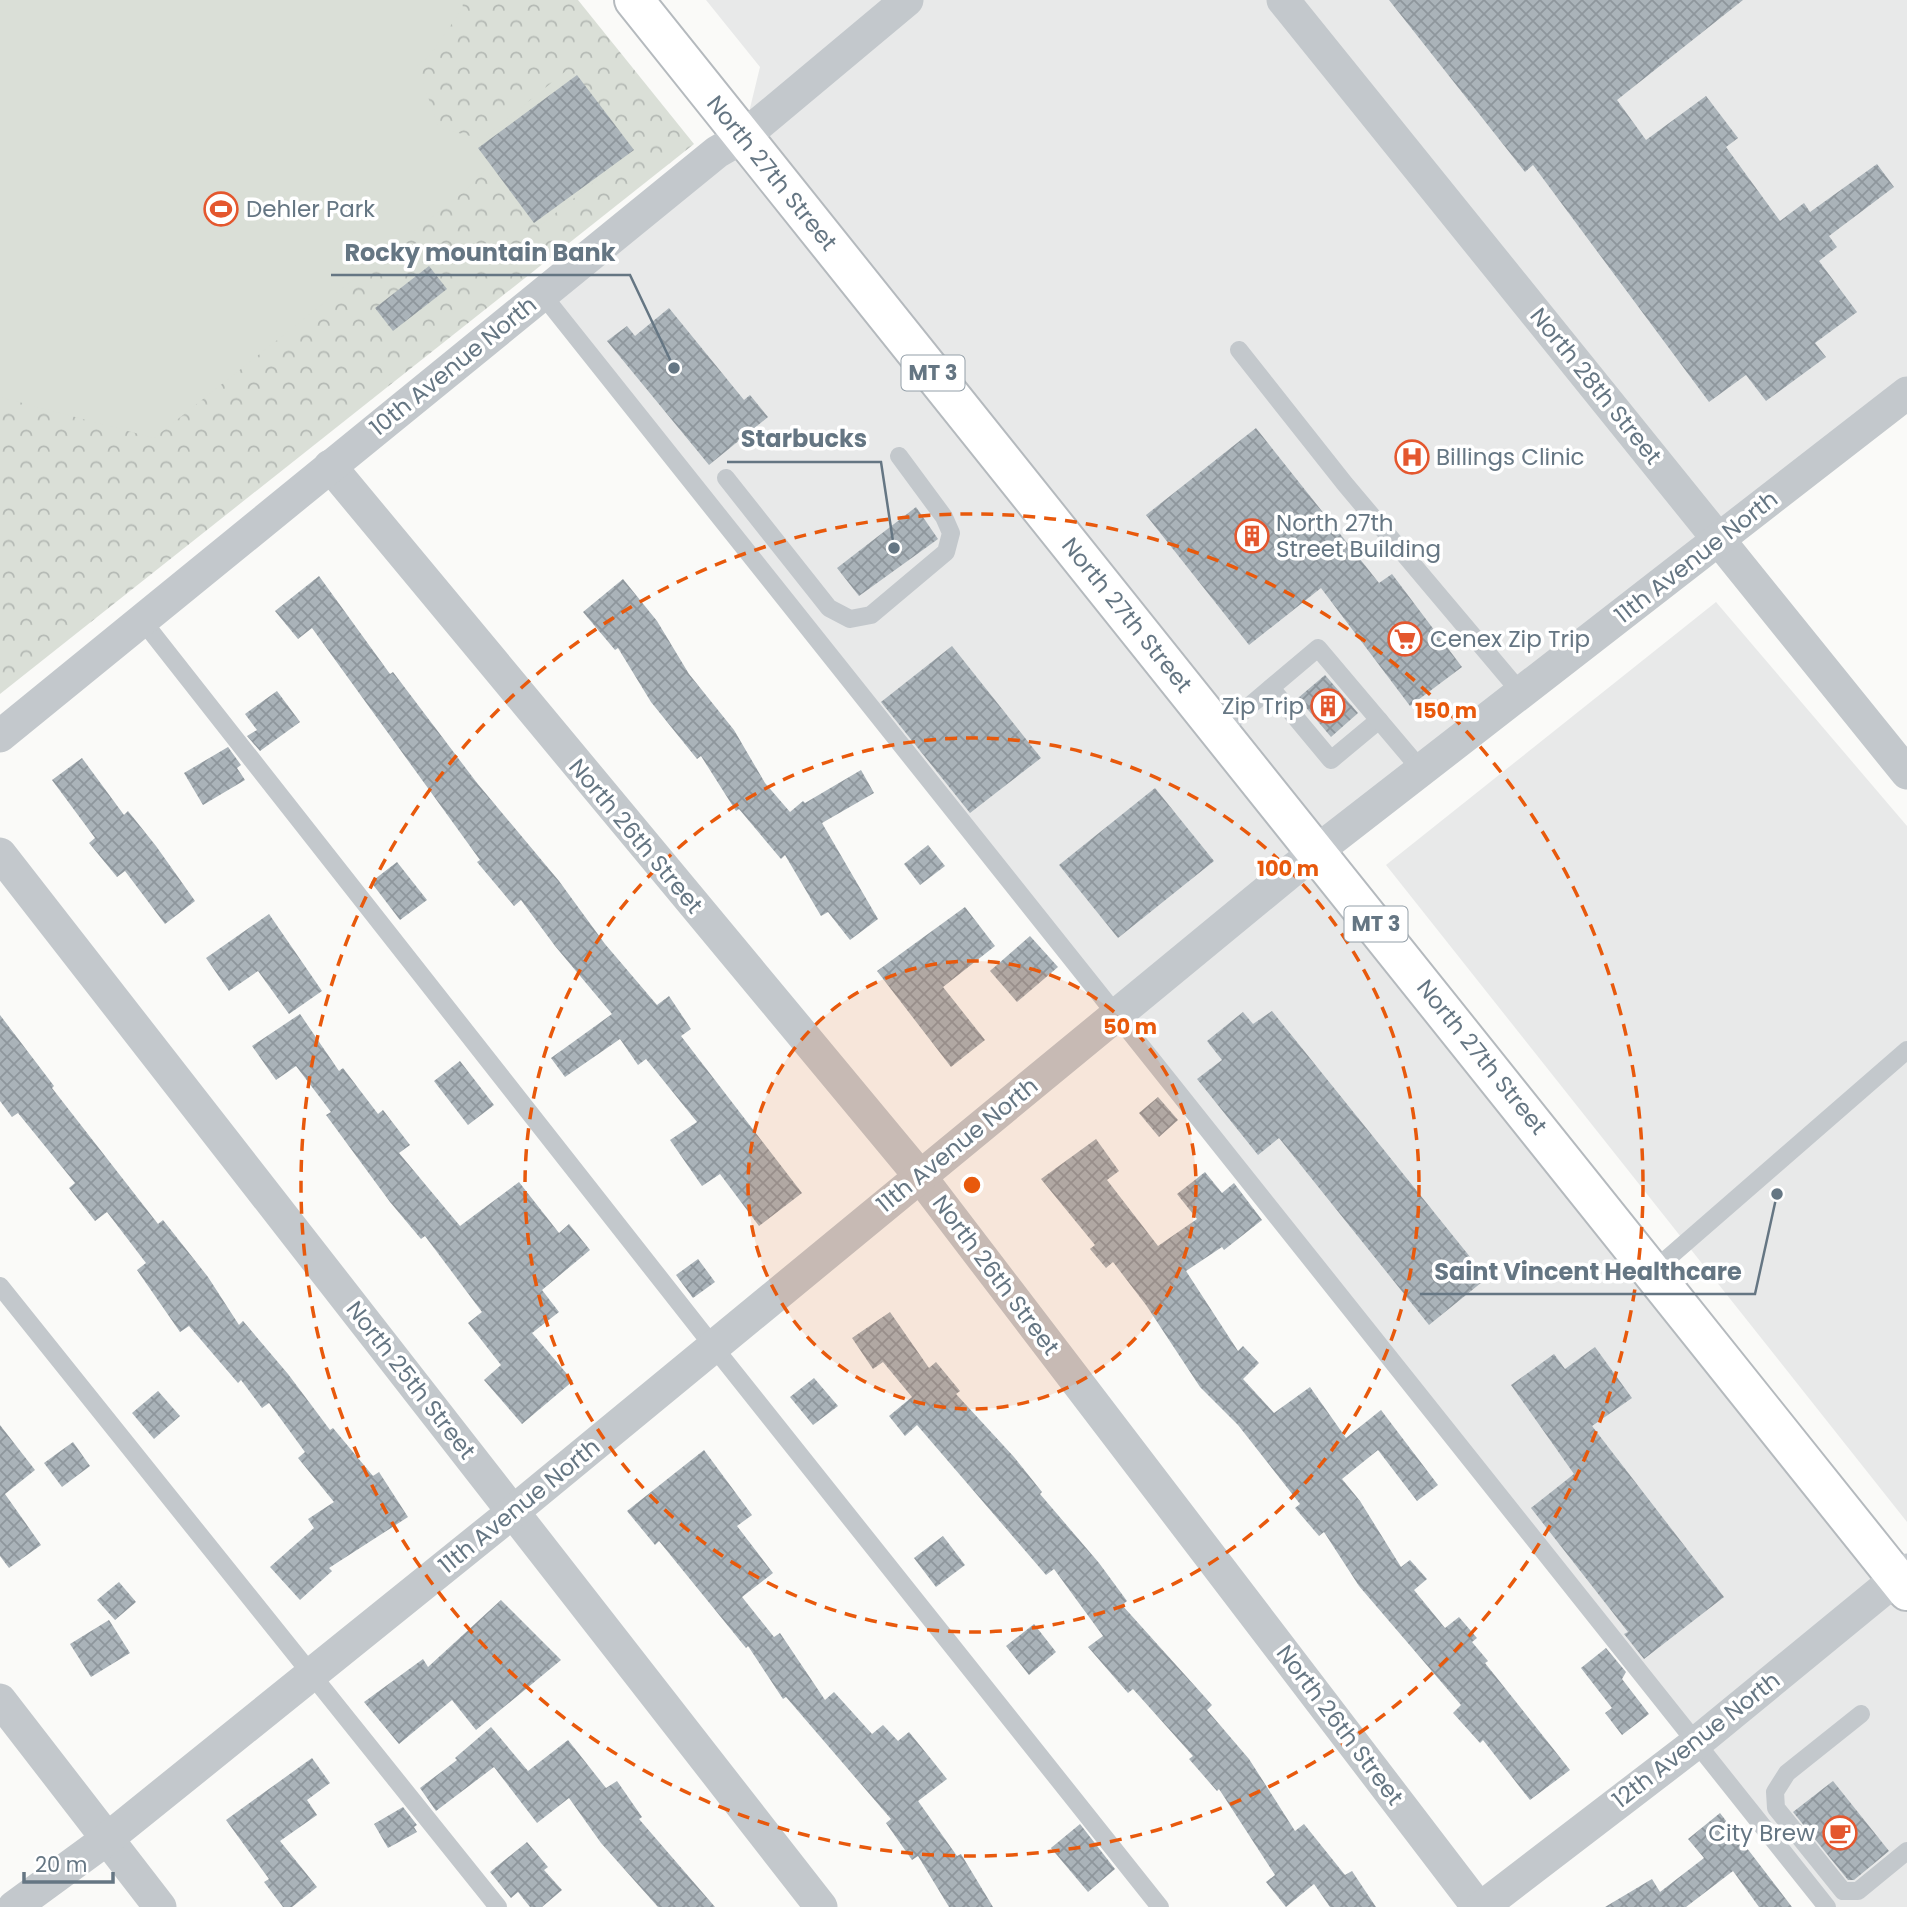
<svg xmlns="http://www.w3.org/2000/svg" width="1907" height="1907" viewBox="0 0 1907 1907" font-family="Poppins,sans-serif">
<style>
.built{fill:#e8e9e9}
.forest{fill:url(#forest-crowns)}
.garden{fill:#dadfd7}
.building{fill:url(#building-cross-hatch)}
.lines{fill:none;stroke-linecap:round;stroke-linejoin:round}
.primary-casing{stroke:#b5babe;stroke-width:42}
.service{stroke:#c3c8cc;stroke-width:18}
.minor{stroke:#c3c8cc;stroke-width:33}
.primary{stroke:#fff;stroke-width:38}
.ring{fill:none;stroke:#e8590c;stroke-width:3.5;stroke-dasharray:12 9}
.labels{text-anchor:middle;stroke-width:7;stroke-linejoin:round;paint-order:stroke}
.shield{fill:#fff;stroke:#939fa8;stroke-width:2}
.shield-label{font-size:21px;font-weight:bold;fill:#657683}
.street-label{font-size:23px;fill:#657683;stroke:#fff}
.poi-label{font-size:23px;fill:#657683;stroke:#fff;text-anchor:start}
.centre{fill:#e8590c;stroke:#fff;stroke-width:3.5}
.ring-label{font-size:21px;text-anchor:middle;font-weight:bold;fill:#e8590c;stroke:#fff;stroke-width:7;stroke-linejoin:round;paint-order:stroke}
.leader{fill:none;stroke:#657683;stroke-width:2.5}
.callout-dot{fill:#657683;stroke:#fff;stroke-width:2.5}
.callout-label{font-size:24px;text-anchor:middle;font-weight:bold;fill:#657683;stroke:#fff;stroke-width:7;stroke-linejoin:round;paint-order:stroke}
</style>
<defs>
<pattern id="forest-crowns" width="20" height="18" patternUnits="userSpaceOnUse" patternTransform="scale(1.75)"><rect width="20" height="18" fill="#dadfd7"/><path d="M2 6a3 3 0 1 1 6 0M12 15a3 3 0 1 1 6 0" fill="none" stroke="#b4b9b4"/></pattern>
<pattern id="building-cross-hatch" width="8" height="8" patternUnits="userSpaceOnUse" patternTransform="scale(1.75)"><rect width="8" height="8" fill="#aab3b9"/><path d="M0 0l8 8M0 8l8-8" fill="none" stroke="#8e969c"/></pattern>
</defs>
<rect width="100%" height="100%" fill="#fafaf8"/>
<g class="built">
<path d="M 706,0 L 1907,0 L 1907,392 L 1318,852 L 1907,1591 L 1907,1907 L 1829,1907 L 542,294 L 743,137 L 760,67 Z"/>
<path d="M 1716,602 L 1907,826 L 1907,1522 L 1386,865 Z"/>
</g>
<path class="forest" d="M 0,0 L 578,0 L 694,144 L 0,694 Z"/>
<path class="garden" d="M 0,0 L 462,0 L 463,8 L 430,55 L 417,66 L 439,128 L 482,139 L 566,71 L 633,151 L 538,227 L 486,169 L 466,190 L 154,438 L 0,397 Z"/>
<g class="building">
<path d="M 1389,0 L 1743,0 L 1617,100 L 1646,140 L 1706,96 L 1738,138 L 1726,147 L 1780,221 L 1804,203 L 1810,212 L 1877,164 L 1894,187 L 1829,236 L 1837,247 L 1819,261 L 1857,312 L 1815,343 L 1826,357 L 1766,401 L 1746,375 L 1709,402 L 1533,165 L 1525,172 Z"/>
<path d="M 577,75 L 634,150 L 534,223 L 478,148 Z"/>
<path d="M 429,266 L 447,289 L 393,331 L 375,308 Z"/>
<path d="M 669,308 L 744,400 L 750,395 L 768,417 L 709,465 L 607,341 L 627,326 L 635,336 Z"/>
<path d="M 1256,428 L 1379,583 L 1392,574 L 1462,667 L 1410,706 L 1321,588 L 1249,645 L 1146,515 Z"/>
<path d="M 916,507 L 938,539 L 859,596 L 837,568 Z"/>
<path d="M 319,576 L 390,674 L 393,672 L 477,783 L 559,881 L 605,944 L 657,1005 L 669,996 L 691,1029 L 681,1036 L 802,1193 L 759,1226 L 720,1174 L 702,1186 L 670,1140 L 697,1122 L 646,1059 L 638,1065 L 620,1039 L 565,1077 L 551,1058 L 612,1014 L 555,946 L 521,900 L 514,906 L 477,862 L 480,860 L 312,628 L 298,639 L 275,611 Z"/>
<path d="M 623,579 L 657,621 L 689,674 L 734,730 L 765,783 L 790,812 L 803,801 L 805,803 L 861,770 L 874,793 L 822,823 L 878,919 L 850,940 L 828,912 L 821,916 L 785,855 L 781,859 L 739,809 L 736,811 L 701,756 L 697,759 L 651,702 L 618,648 L 615,650 L 583,612 Z"/>
<path d="M 952,646 L 1041,758 L 970,813 L 881,702 Z"/>
<path d="M 1325,675 L 1358,713 L 1331,737 L 1298,698 Z"/>
<path d="M 277,691 L 300,722 L 260,751 L 247,736 L 257,730 L 245,714 Z"/>
<path d="M 228,747 L 241,765 L 237,768 L 245,780 L 203,805 L 184,773 Z"/>
<path d="M 82,758 L 124,815 L 128,811 L 156,846 L 195,901 L 165,924 L 125,871 L 117,877 L 89,843 L 95,838 L 52,780 Z"/>
<path d="M 1155,788 L 1214,861 L 1118,938 L 1059,865 Z"/>
<path d="M 928,845 L 945,866 L 920,885 L 904,864 Z"/>
<path d="M 397,862 L 427,900 L 400,920 L 371,882 Z"/>
<path d="M 965,907 L 995,946 L 943,987 L 985,1040 L 951,1067 L 877,971 Z"/>
<path d="M 269,914 L 322,991 L 289,1014 L 258,971 L 229,991 L 206,958 Z"/>
<path d="M 1030,936 L 1058,967 L 1017,1002 L 990,971 Z"/>
<path d="M 1272,1011 L 1487,1278 L 1429,1325 L 1279,1138 L 1258,1155 L 1197,1079 L 1222,1060 L 1207,1041 L 1243,1012 L 1253,1024 Z"/>
<path d="M 300,1014 L 339,1071 L 343,1068 L 378,1114 L 383,1110 L 410,1145 L 399,1153 L 460,1226 L 519,1182 L 559,1233 L 569,1224 L 590,1250 L 542,1290 L 559,1312 L 532,1333 L 573,1381 L 522,1424 L 484,1380 L 501,1365 L 468,1323 L 482,1312 L 425,1236 L 421,1239 L 390,1202 L 326,1115 L 331,1112 L 296,1066 L 276,1080 L 252,1046 Z"/>
<path d="M 0,1015 L 54,1086 L 52,1088 L 158,1224 L 163,1220 L 208,1277 L 239,1325 L 243,1321 L 288,1374 L 330,1430 L 333,1428 L 373,1476 L 379,1472 L 408,1517 L 329,1568 L 332,1571 L 300,1600 L 270,1567 L 314,1528 L 308,1519 L 334,1502 L 298,1458 L 305,1452 L 269,1403 L 262,1408 L 241,1380 L 238,1383 L 189,1326 L 180,1332 L 137,1270 L 146,1263 L 107,1212 L 95,1221 L 69,1188 L 75,1183 L 18,1113 L 12,1117 L 0,1101 Z"/>
<path d="M 460,1061 L 494,1105 L 468,1125 L 434,1081 Z"/>
<path d="M 1158,1097 L 1178,1120 L 1159,1137 L 1139,1113 Z"/>
<path d="M 1096,1139 L 1119,1171 L 1107,1180 L 1158,1246 L 1197,1219 L 1177,1194 L 1205,1172 L 1222,1193 L 1234,1183 L 1262,1220 L 1224,1250 L 1222,1247 L 1186,1271 L 1238,1351 L 1243,1346 L 1259,1363 L 1243,1379 L 1274,1413 L 1310,1387 L 1346,1438 L 1381,1410 L 1438,1485 L 1417,1501 L 1378,1450 L 1342,1479 L 1360,1501 L 1401,1567 L 1410,1560 L 1427,1579 L 1414,1590 L 1445,1628 L 1459,1617 L 1477,1638 L 1472,1642 L 1488,1661 L 1485,1663 L 1570,1770 L 1530,1800 L 1483,1740 L 1480,1743 L 1453,1713 L 1461,1705 L 1359,1586 L 1324,1532 L 1319,1536 L 1295,1508 L 1300,1504 L 1238,1425 L 1200,1387 L 1146,1305 L 1113,1262 L 1106,1268 L 1090,1249 L 1095,1245 L 1041,1179 Z"/>
<path d="M 698,1259 L 715,1282 L 693,1298 L 676,1275 Z"/>
<path d="M 890,1312 L 929,1368 L 936,1362 L 960,1391 L 956,1394 L 1014,1457 L 1042,1492 L 1040,1494 L 1099,1563 L 1127,1601 L 1122,1605 L 1212,1705 L 1207,1710 L 1249,1759 L 1295,1831 L 1304,1824 L 1345,1875 L 1352,1871 L 1376,1907 L 1330,1907 L 1314,1884 L 1286,1907 L 1266,1882 L 1275,1875 L 1219,1789 L 1217,1791 L 1189,1759 L 1193,1756 L 1133,1689 L 1128,1693 L 1088,1647 L 1103,1636 L 1054,1569 L 1046,1575 L 917,1425 L 905,1436 L 889,1416 L 912,1397 L 883,1362 L 873,1369 L 852,1338 Z"/>
<path d="M 1595,1347 L 1632,1398 L 1592,1426 L 1724,1597 L 1644,1659 L 1624,1634 L 1628,1632 L 1531,1508 L 1574,1474 L 1511,1385 L 1554,1354 L 1565,1369 Z"/>
<path d="M 814,1378 L 838,1406 L 813,1425 L 790,1397 Z"/>
<path d="M 158,1391 L 180,1416 L 154,1439 L 132,1413 Z"/>
<path d="M 0,1425 L 35,1470 L 5,1494 L 41,1545 L 9,1568 L 0,1556 Z"/>
<path d="M 73,1442 L 90,1466 L 62,1487 L 44,1463 Z"/>
<path d="M 704,1450 L 752,1515 L 737,1526 L 773,1573 L 742,1597 L 774,1637 L 780,1633 L 825,1700 L 834,1692 L 872,1734 L 883,1725 L 898,1741 L 909,1732 L 931,1759 L 947,1779 L 918,1801 L 957,1856 L 961,1854 L 993,1907 L 949,1907 L 918,1856 L 912,1860 L 886,1823 L 891,1819 L 786,1697 L 783,1699 L 748,1646 L 746,1648 L 659,1541 L 655,1545 L 627,1511 Z"/>
<path d="M 943,1536 L 965,1565 L 936,1587 L 914,1558 Z"/>
<path d="M 119,1582 L 136,1602 L 115,1620 L 97,1600 Z"/>
<path d="M 501,1600 L 561,1660 L 476,1730 L 452,1700 L 399,1744 L 364,1702 L 423,1659 L 428,1667 Z"/>
<path d="M 109,1620 L 130,1653 L 91,1677 L 70,1644 Z"/>
<path d="M 1034,1624 L 1056,1652 L 1029,1675 L 1006,1646 Z"/>
<path d="M 1606,1648 L 1626,1672 L 1622,1679 L 1649,1714 L 1622,1735 L 1605,1713 L 1612,1708 L 1581,1668 Z"/>
<path d="M 491,1727 L 528,1771 L 568,1740 L 606,1788 L 617,1781 L 642,1817 L 639,1819 L 715,1907 L 658,1907 L 601,1843 L 569,1798 L 537,1823 L 494,1767 L 436,1811 L 420,1788 L 457,1760 L 455,1758 Z"/>
<path d="M 312,1758 L 330,1783 L 307,1800 L 317,1815 L 280,1841 L 317,1887 L 292,1907 L 283,1907 L 264,1882 L 269,1879 L 226,1820 Z"/>
<path d="M 1833,1781 L 1889,1851 L 1854,1880 L 1848,1880 L 1793,1812 Z"/>
<path d="M 403,1807 L 417,1825 L 414,1827 L 417,1832 L 388,1848 L 374,1824 Z"/>
<path d="M 1720,1813 L 1792,1907 L 1759,1907 L 1733,1871 L 1686,1907 L 1605,1907 L 1652,1879 L 1660,1892 L 1704,1858 L 1688,1839 Z"/>
<path d="M 1080,1824 L 1115,1869 L 1088,1892 L 1051,1848 Z"/>
<path d="M 527,1842 L 548,1867 L 544,1870 L 562,1890 L 542,1907 L 530,1907 L 518,1892 L 511,1898 L 490,1872 Z"/>
</g>
<g class="lines">
<defs>
<path id="primary" d="M 634,0 L 1907,1591"/>
</defs>
<use href="#primary" class="primary-casing"/>
<g class="service">
<path d="M 542,294 L 1827,1907"/>
<path d="M 1239,350 L 1345,484 L 1522,694"/>
<path d="M 726,478 L 829,608 L 850,619 L 871,615 L 946,552 L 951,533 L 944,517 L 899,456"/>
<path d="M 142,620 L 713,1346 L 1160,1907"/>
<path d="M 1271,688 L 1331,760 L 1379,720"/>
<path d="M 1221,730 L 1318,648 L 1422,771"/>
<path d="M 1653,1271 L 1907,1050"/>
<path d="M 0,1286 L 498,1907"/>
<path d="M 1861,1714 L 1787,1773 L 1775,1792 L 1776,1808 L 1843,1891 L 1858,1891 L 1907,1851"/>
</g>
<g class="minor">
<path d="M 1283,0 L 1907,773"/>
<path d="M 330,466 L 919,1175 L 1478,1907"/>
<path d="M 0,736 L 717,152 L 743,137 L 907,0"/>
<path d="M 0,854 L 821,1907"/>
<path d="M 0,1700 L 160,1907"/>
<path d="M 14,1907 L 107,1839 L 514,1511 L 1295,868 L 1907,393"/>
<path d="M 1482,1907 L 1696,1743 L 1907,1570"/>
</g>
<use href="#primary" class="primary"/>
</g>
<circle cx="972" cy="1185" r="224" fill="#e8590c" fill-opacity=".12"/>
<g class="ring">
<circle cx="972" cy="1185" r="224"/>
<circle cx="972" cy="1185" r="447"/>
<circle cx="972" cy="1185" r="671"/>
</g>
<defs>
<symbol id="stadium-ring" viewBox="-11 -11 22 22"><circle r="9.5" fill="#fff" stroke="#e4572e" stroke-width="1.5"/><path d="M0-5a6.5 5 0 1 0 0 10a6.5 5 0 1 0 0-10ZM-3.5-1.8h7v3.6h-7Z" fill="#e4572e"/></symbol>
<symbol id="hospital-ring" viewBox="-11 -11 22 22"><circle r="9.5" fill="#fff" stroke="#e4572e" stroke-width="1.5"/><path d="M-5-5h3v3.5h4V-5h3V5h-3V1.5h-4V5h-3Z" fill="#e4572e"/></symbol>
<symbol id="building-ring" viewBox="-11 -11 22 22"><circle r="9.5" fill="#fff" stroke="#e4572e" stroke-width="1.5"/><path d="M-4-6H4V6H1V3H-1V6H-4ZM-2.5-4.3h1.7v1.8h-1.7ZM.8-4.3h1.7v1.8H.8ZM-2.5-1h1.7V.8h-1.7ZM.8-1h1.7V.8H.8Z" fill="#e4572e"/></symbol>
<symbol id="supermarket-ring" viewBox="-11 -11 22 22"><circle r="9.5" fill="#fff" stroke="#e4572e" stroke-width="1.5"/><path d="M-6-5.5h2.5l.6 2H6L4.5 2H-2.5L-4.4-4H-6ZM-1.5 3.2a1.3 1.3 0 1 0 .1 0ZM3 3.2a1.3 1.3 0 1 0 .1 0Z" fill="#e4572e"/></symbol>
<symbol id="cafe-ring" viewBox="-11 -11 22 22"><circle r="9.5" fill="#fff" stroke="#e4572e" stroke-width="1.5"/><path d="M-5.5-4.5H6V0H3Q3 3.5 0 3.5H-2.5Q-5.5 3.5-5.5 0ZM3-3.2v2h1.7v-2ZM-6 4.5H4V6H-6Z" fill="#e4572e"/></symbol>
</defs>
<g fill-rule="evenodd">
<use href="#stadium-ring" x="202" y="190" width="38" height="38"/>
<use href="#hospital-ring" x="1393" y="438" width="38" height="38"/>
<use href="#building-ring" x="1233" y="517" width="38" height="38"/>
<use href="#supermarket-ring" x="1386" y="620" width="38" height="38"/>
<use href="#building-ring" x="1309" y="687" width="38" height="38"/>
<use href="#cafe-ring" x="1821" y="1814" width="38" height="38"/>
</g>
<g class="labels">
<g class="shield">
<rect x="901.5" y="355.5" width="63" height="35" rx="5"/>
<rect x="1344.5" y="906.5" width="63" height="35" rx="5"/>
</g>
<g class="shield-label">
<text x="933" y="380">MT 3</text>
<text x="1376" y="931">MT 3</text>
</g>
<g class="street-label">
<text transform="translate(772 173) rotate(51)" y="8">North 27th Street</text>
<text transform="translate(453 366) rotate(-39)" y="8">10th Avenue North</text>
<text transform="translate(1596 386) rotate(51)" y="8">North 28th Street</text>
<text transform="translate(1696 557) rotate(-38)" y="8">11th Avenue North</text>
<text transform="translate(1127 615) rotate(51)" y="8">North 27th Street</text>
<text transform="translate(636 836) rotate(50)" y="8">North 26th Street</text>
<text transform="translate(1482 1057) rotate(51)" y="8">North 27th Street</text>
<text transform="translate(957 1145) rotate(-39)" y="8">11th Avenue North</text>
<text transform="translate(996 1275) rotate(53)" y="8">North 26th Street</text>
<text transform="translate(411 1380) rotate(52)" y="8">North 25th Street</text>
<text transform="translate(519 1506) rotate(-39)" y="8">11th Avenue North</text>
<text transform="translate(1340 1725) rotate(53)" y="8">North 26th Street</text>
<text transform="translate(1696 1740) rotate(-38)" y="8">12th Avenue North</text>
</g>
<g class="poi-label">
<text x="246" y="217">Dehler Park</text>
<text x="1436" y="465">Billings Clinic</text>
<text x="1276" y="531">North 27th<tspan x="1276" dy="26">Street Building</tspan></text>
<text x="1430" y="647">Cenex Zip Trip</text>
<text x="1304" y="714" text-anchor="end">Zip Trip</text>
<text x="1815" y="1841" text-anchor="end">City Brew</text>
</g>
</g>
<circle cx="972" cy="1185" r="10" class="centre"/>
<g class="ring-label">
<text x="1446" y="718">150 m</text>
<text x="1288" y="876">100 m</text>
<text x="1130" y="1034">50 m</text>
</g>
<path class="leader" d="M674 368L630 275H331M894 548L881 462H727M1777 1194L1755 1294H1420"/>
<g class="callout-dot">
<circle cx="674" cy="368" r="7"/>
<circle cx="894" cy="548" r="7"/>
<circle cx="1777" cy="1194" r="7"/>
</g>
<g class="callout-label">
<text x="480" y="261">Rocky mountain Bank</text>
<text x="804" y="447">Starbucks</text>
<text x="1588" y="1280">Saint Vincent Healthcare</text>
</g>
<path d="M24 1872v10h89v-10" fill="none" stroke="#657683" stroke-width="3.5"/>
<text x="35" y="1872" font-size="21" fill="#657683" stroke="#ffffff" stroke-width="5" paint-order="stroke">20 m</text>
</svg>
